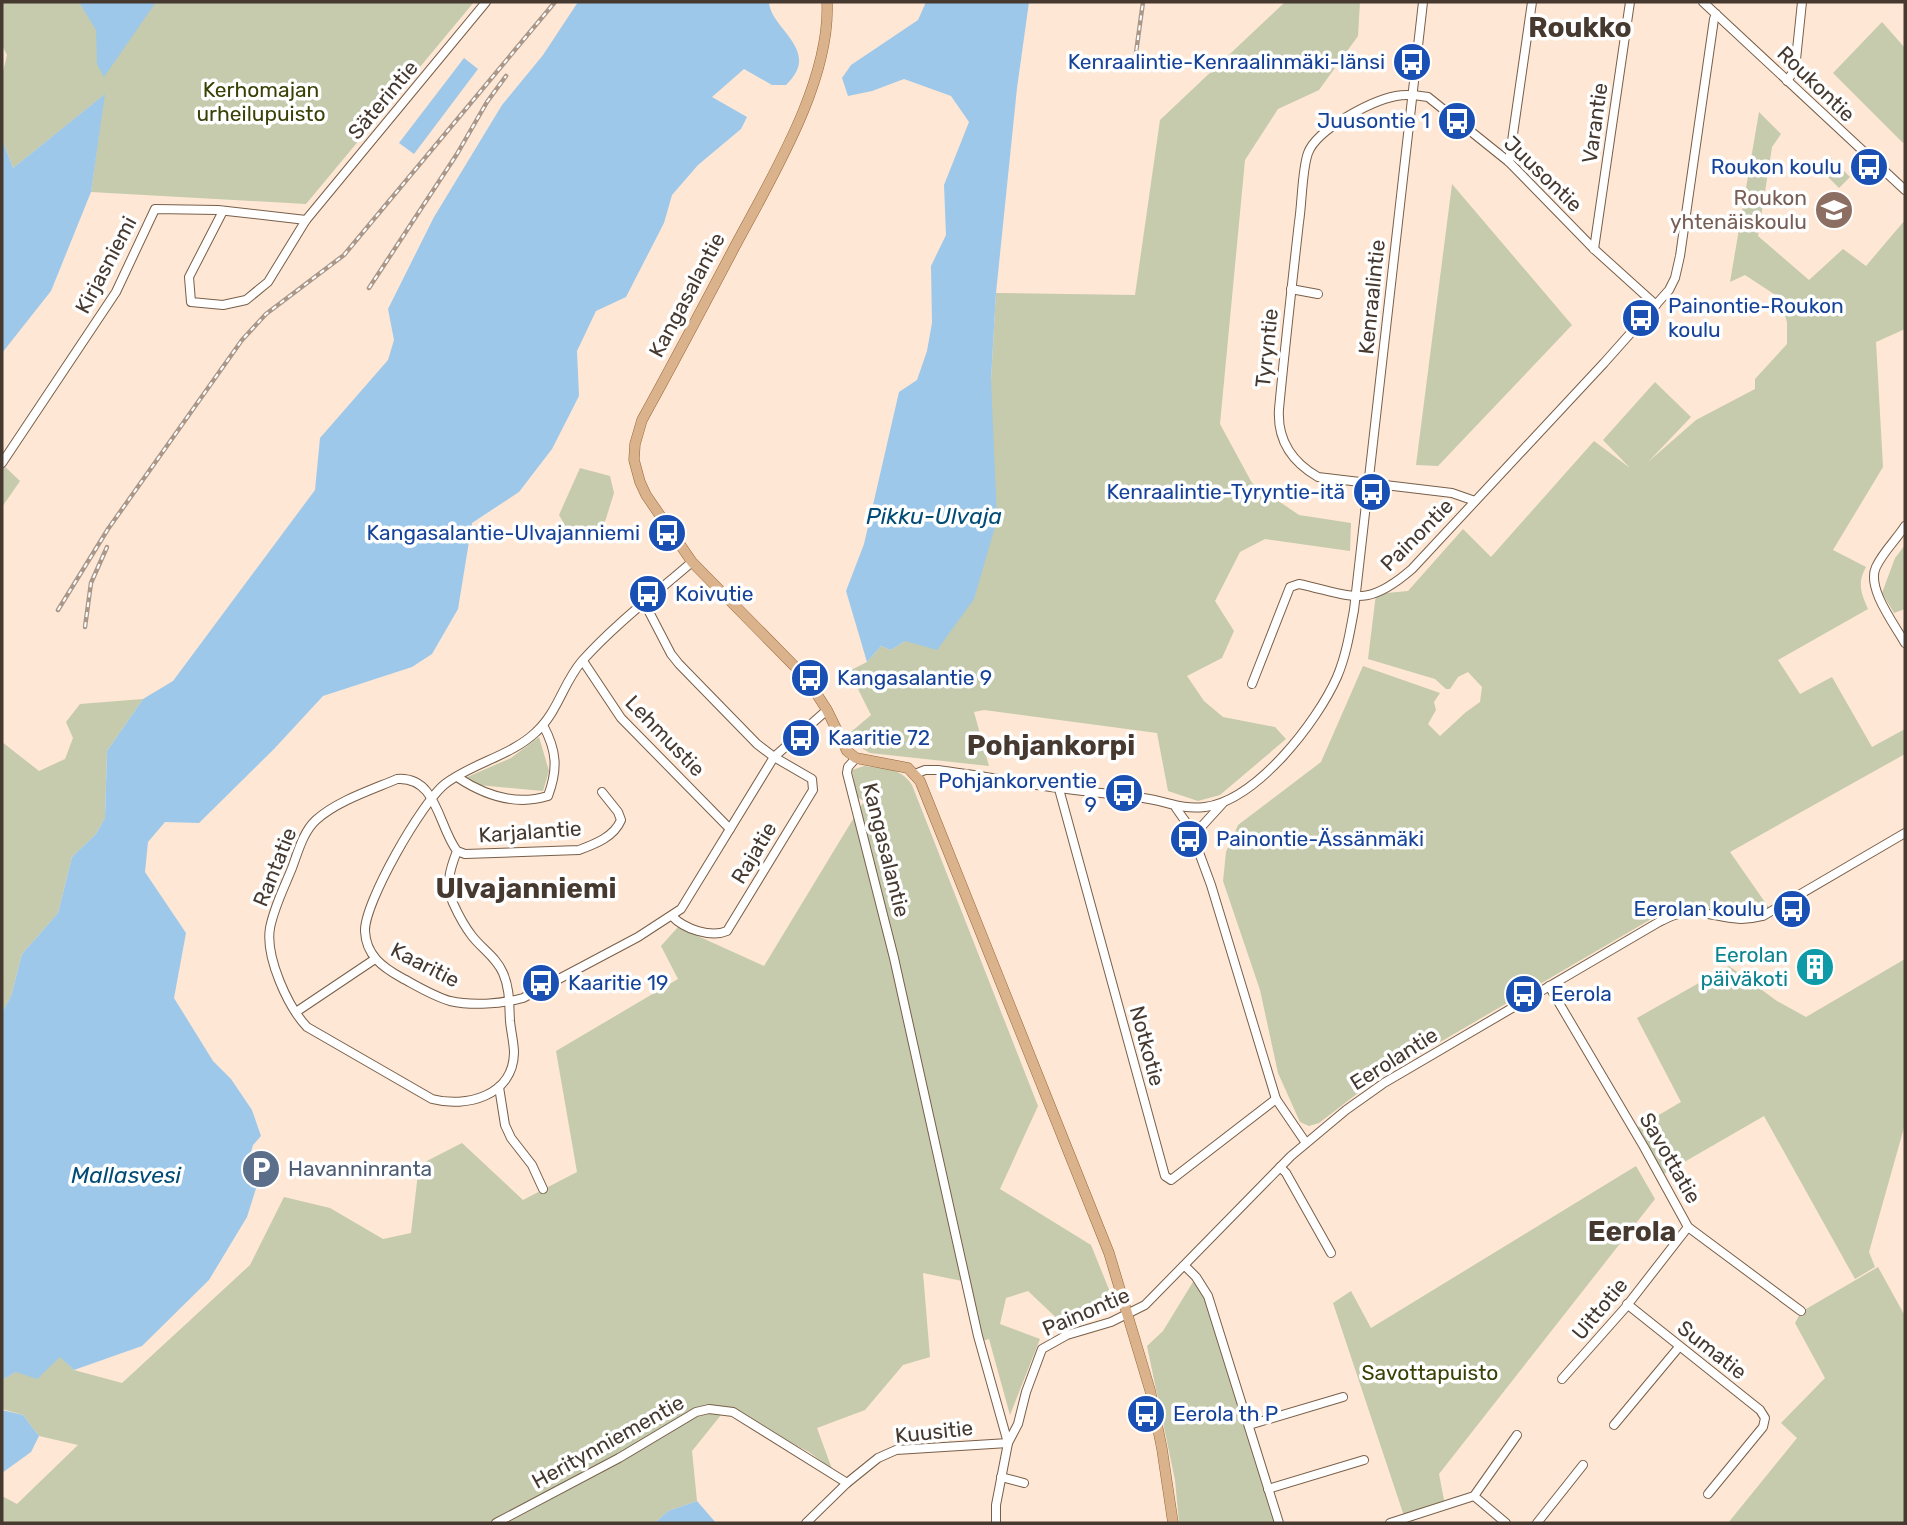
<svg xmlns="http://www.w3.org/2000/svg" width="1907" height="1525" viewBox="0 0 1907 1525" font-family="Rubik,sans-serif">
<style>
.green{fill:#c5cbac}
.water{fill:#9dc8ea}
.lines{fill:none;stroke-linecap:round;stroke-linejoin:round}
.minor-casing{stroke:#785f4a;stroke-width:10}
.major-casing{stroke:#966638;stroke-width:11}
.minor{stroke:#fff;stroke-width:8}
.major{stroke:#dab28b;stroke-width:10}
.rail-casing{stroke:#a99789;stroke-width:4.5}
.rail{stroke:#fff;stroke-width:2;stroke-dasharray:5;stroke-linecap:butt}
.labels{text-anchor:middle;stroke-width:7;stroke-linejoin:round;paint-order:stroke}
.transit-label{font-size:21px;fill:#164399;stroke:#fff;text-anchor:start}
.street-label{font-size:21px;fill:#453930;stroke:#fff}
.park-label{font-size:21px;fill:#3a4106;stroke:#fff}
.education-label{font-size:21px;fill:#785e54;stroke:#fff;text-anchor:end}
.culture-label{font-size:21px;fill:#0d838f;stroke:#fff;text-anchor:end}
.service-label{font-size:21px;fill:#4e5e75;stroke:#fff;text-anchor:start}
.water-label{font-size:23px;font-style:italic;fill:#004c77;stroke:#fff}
.district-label{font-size:28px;font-weight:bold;fill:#453930;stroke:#fff}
</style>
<rect width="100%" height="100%" fill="#fee7d4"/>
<g class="green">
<path d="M 2,2 L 474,2 L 306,204 L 91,192 L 104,95 L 13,168 L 2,139 L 2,76 L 7,55 L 2,45 Z"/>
<path d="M 1285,2 L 1360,2 L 1358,36 L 1319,90 L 1278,109 L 1245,160 L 1220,424 L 1252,483 L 1299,515 L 1351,523 L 1350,551 L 1265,539 L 1240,552 L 1215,601 L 1234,631 L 1222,658 L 1187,676 L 1204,701 L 1223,717 L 1275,727 L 1286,739 L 1220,795 L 1198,801 L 1168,791 L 1157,733 L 984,710 L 974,712 L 989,766 L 870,753 L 844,738 L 871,715 L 849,671 L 867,662 L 881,646 L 891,650 L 905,641 L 991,380 L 996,293 L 1135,295 L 1160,120 Z"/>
<path d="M 1882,22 L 1905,48 L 1905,140 L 1903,143 L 1833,73 Z"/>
<path d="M 1759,112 L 1781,134 L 1772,147 L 1758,236 L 1809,280 L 1843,249 L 1866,266 L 1905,220 L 1905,329 L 1876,342 L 1883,467 L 1833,550 L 1866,567 C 1857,583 1861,593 1868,609 L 1778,660 L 1800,694 L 1832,677 L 1872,747 L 1905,729 L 1905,754 L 1730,852 L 1769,908 L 1734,914 L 1694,906 L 1665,911 L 1375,1080 L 1319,1123 L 1309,1126 L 1300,1122 L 1278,1073 L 1260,990 L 1223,881 L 1226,852 L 1238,825 L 1321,762 L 1363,666 L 1440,693 L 1434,702 L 1436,710 L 1428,724 L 1440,736 L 1466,712 L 1480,702 L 1482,687 L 1468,672 L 1458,677 L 1450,689 L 1446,689 L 1435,679 L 1368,659 L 1376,594 L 1408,591 L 1463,529 L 1491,557 L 1594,441 L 1630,468 L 1603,440 L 1655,382 L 1691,417 L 1648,462 L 1696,420 L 1755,389 L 1755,379 L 1787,344 L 1787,322 L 1780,298 L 1745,275 L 1730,282 Z"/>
<path d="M 1831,158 L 1850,177 L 1839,188 L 1820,169 Z"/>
<path d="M 1452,184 L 1572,325 L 1438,466 L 1416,465 Z"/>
<path d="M 2,464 L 20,481 L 2,507 Z"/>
<path d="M 580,468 L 610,476 L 614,493 L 602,531 L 583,541 L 570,534 L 559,515 Z"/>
<path d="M 1905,545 L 1905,609 L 1894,613 L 1882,593 L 1895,558 Z"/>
<path d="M 143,699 L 107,751 L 105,818 L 96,834 L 72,857 L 58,913 L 22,954 L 11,996 L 2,1012 L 2,742 L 39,771 L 65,759 L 73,738 L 66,722 L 80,704 Z"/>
<path d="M 539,737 L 549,771 L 543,791 L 478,785 L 465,778 L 511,758 Z"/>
<path d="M 864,766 C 884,769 900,767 912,785 L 1038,1106 L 1000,1189 L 1091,1245 L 1112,1297 L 1103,1314 L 1066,1327 L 1028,1291 L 1006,1298 L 1000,1324 L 1040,1339 L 1010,1415 L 989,1339 L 982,1341 L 967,1282 L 923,1273 L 930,1357 L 903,1365 L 865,1410 L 817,1428 L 832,1469 L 809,1452 L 725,1410 L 692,1451 L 697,1501 L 668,1511 L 655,1523 L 2,1523 L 2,1496 L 17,1504 L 78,1445 L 39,1436 L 23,1415 L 2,1409 L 2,1380 L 16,1372 L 60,1356 L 74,1370 L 122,1383 L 250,1265 L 284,1197 L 330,1208 L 383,1239 L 411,1233 L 419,1165 L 462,1143 L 523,1200 L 577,1172 L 556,1051 L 678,979 L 661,946 L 678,927 L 764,966 L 864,801 L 857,797 L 852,770 Z"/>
<path d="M 1905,959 L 1905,1124 L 1869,1252 L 1875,1267 L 1855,1279 L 1764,1116 L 1660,1176 L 1635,1129 L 1681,1102 L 1637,1018 L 1729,966 L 1777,1001 L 1806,1017 Z"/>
<path d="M 1636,1166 L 1655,1199 L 1439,1474 L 1445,1505 L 1405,1519 L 1333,1303 L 1351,1291 L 1371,1328 Z"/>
<path d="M 1878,1267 L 1905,1316 L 1905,1523 L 1728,1523 L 1797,1438 L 1781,1423 L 1825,1378 L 1795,1323 L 1801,1312 Z"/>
<path d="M 1196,1277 L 1208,1296 L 1279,1523 L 1179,1523 L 1175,1480 L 1147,1346 L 1163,1331 Z"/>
</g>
<g class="water">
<path d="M 79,2 L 156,2 L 104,77 L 97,64 L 96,30 Z"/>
<path d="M 578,2 L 769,2 C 770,29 823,50 786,85 L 772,85 L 744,69 L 712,97 L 747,117 L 741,129 L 698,165 L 672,195 L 664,223 L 626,297 L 596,311 L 577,351 L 579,396 L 552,449 L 519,492 L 472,523 L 458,609 L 432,654 L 412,667 L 323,696 L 274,749 L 199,823 L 165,822 L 148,842 L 145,872 L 186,933 L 174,998 L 213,1061 L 231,1079 L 252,1110 L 261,1136 L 253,1145 L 250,1156 L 259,1179 L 247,1217 L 209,1280 L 142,1346 L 74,1370 L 60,1357 L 37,1379 L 16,1372 L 2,1380 L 2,1012 L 11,996 L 22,954 L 58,913 L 72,857 L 96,834 L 105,818 L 107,751 L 143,699 L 173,681 L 315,490 L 320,438 L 388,360 L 394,340 L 388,309 L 434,217 L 502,105 L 543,55 Z"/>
<path d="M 926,2 L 1029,2 L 1017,88 L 996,293 L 991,380 L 997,520 L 974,599 L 937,650 L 905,641 L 891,650 L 881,646 L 867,662 L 846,591 L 864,544 L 899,392 L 917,380 L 927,351 L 932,323 L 931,266 L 946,235 L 944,185 L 969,122 L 951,96 L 904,79 L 872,91 L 848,96 L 842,78 L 851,65 L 918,20 Z"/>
<path d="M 464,58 L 478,69 L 414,154 L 399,143 Z"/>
<path d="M 105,94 L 91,192 L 51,291 L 2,353 L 2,139 L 13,168 Z"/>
<path d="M 2,1410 L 23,1415 L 39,1436 L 31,1452 L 2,1473 Z"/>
<path d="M 697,1501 L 716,1523 L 655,1523 L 668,1511 Z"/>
</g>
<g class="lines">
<defs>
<g id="minor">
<path d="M 1703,2 L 1905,190"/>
<path d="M 1787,81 L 1795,69 L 1802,2"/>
<path d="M 1509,162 L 1532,2"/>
<path d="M 223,211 L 189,277 L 191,302 L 223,305 L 246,300 L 268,282 L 306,220 L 486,2"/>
<path d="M 1594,249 L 1630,2"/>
<path d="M 1291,289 L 1318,294"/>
<path d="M 2,463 L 116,292 L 155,209 L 218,210 L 306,220"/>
<path d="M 1475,501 L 1452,493 L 1318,477 C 1292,462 1277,440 1279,409 C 1285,346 1292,284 1299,222 C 1302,204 1302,169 1308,153 C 1317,129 1371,101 1396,96 C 1407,94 1416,95 1428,97 L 1509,162 L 1594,249 L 1656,305"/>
<path d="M 1905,526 C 1896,540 1883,552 1876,567 C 1866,588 1895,625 1905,643"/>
<path d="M 692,562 C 655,594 614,625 582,661 C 563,683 558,712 536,732 C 511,756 472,763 445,784 C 422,802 364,903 365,931 C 366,955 382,967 402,978 C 417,986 433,996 450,1001 C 472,1006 501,1004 523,998 L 638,937 L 681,909 L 774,757 L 827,710"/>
<path d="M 645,604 L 671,654 L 679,664 L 757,744 L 774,757 L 812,779 L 813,790 L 727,931 C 711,938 684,929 672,916"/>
<path d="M 583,661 L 621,718 L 730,829"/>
<path d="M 1252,684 L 1290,587 L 1299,584 C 1354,596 1366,609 1412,569 L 1604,363 L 1669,290 L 1675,278 L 1680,256 L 1714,19 L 1716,14"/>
<path d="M 856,758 L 848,767 L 847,773 L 894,958 L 978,1336 L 1008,1443 L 996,1505 L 996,1523"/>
<path d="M 915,774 L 925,770 L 938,770 C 978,775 1018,783 1059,788 C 1087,792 1115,794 1143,798 C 1167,801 1180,810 1205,807 C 1257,800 1317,722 1337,677 C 1346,656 1350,632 1354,610 L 1423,2"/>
<path d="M 457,777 C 484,795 516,806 548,796 C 558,769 557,751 543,725"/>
<path d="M 1059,789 L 1165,1176 L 1171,1180 L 1276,1099"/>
<path d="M 1176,808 L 1190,828 L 1211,885 L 1276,1099 L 1306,1143"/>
<path d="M 1197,844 L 1202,826 L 1223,803"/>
<path d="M 457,851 C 450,869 445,885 453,903 C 458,914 465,927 472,936 C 483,950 496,957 503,973 C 510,989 509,1004 510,1021 C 511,1032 514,1043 514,1053 C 513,1096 466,1108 432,1099 L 307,1027 C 288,1007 265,957 270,928 C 274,907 284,888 292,868 C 298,852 303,832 316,820 C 337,801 371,790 397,779 C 437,776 438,826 457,851 L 465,854 L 579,850 C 595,844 614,837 621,820 L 618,812 L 602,792"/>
<path d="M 1549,986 L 1644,1147 L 1688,1227 L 1801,1311"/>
<path d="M 296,1012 L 375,959"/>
<path d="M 499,1087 L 505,1125 L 511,1138 L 532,1165 L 543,1189"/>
<path d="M 1280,1167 L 1286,1173 L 1331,1253"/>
<path d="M 1185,1266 L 1196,1277 L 1208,1296 L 1279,1523"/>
<path d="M 1627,1304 L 1760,1410 L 1765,1418 L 1763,1427 L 1708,1494"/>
<path d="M 1562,1379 L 1625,1308 L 1688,1227"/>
<path d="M 1249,1425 L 1343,1397"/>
<path d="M 1614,1425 L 1679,1347"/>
<path d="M 1001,1477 L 1024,1483"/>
<path d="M 1268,1489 L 1364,1460"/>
<path d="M 1474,1496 L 1506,1523"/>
<path d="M 496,1523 L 619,1458 L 696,1412 L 709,1409 L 733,1412 L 847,1483"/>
<path d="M 806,1523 L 847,1483 L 878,1458 L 896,1450 L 1008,1443 L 1018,1424 L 1026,1392 L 1042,1349 L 1067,1335 L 1111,1322 L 1145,1305 L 1291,1156 L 1346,1110 L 1384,1083 L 1659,922 C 1669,917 1679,912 1691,912 C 1719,913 1732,924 1763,916 L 1905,833"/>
<path d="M 1390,1523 L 1474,1496 L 1517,1435"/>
<path d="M 1537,1523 L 1583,1465"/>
</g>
<path id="major" d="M 827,2 C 831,82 770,180 733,250 C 703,307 673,364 642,420 L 635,444 L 634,460 L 640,482 L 646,495 L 692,562 L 807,679 L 827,710 L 847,751 L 856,758 L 908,768 L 920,781 L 1109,1253 L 1150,1390 L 1162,1449 L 1173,1523"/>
</defs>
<use href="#minor" class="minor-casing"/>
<use href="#major" class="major-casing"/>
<use href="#minor" class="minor"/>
<use href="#major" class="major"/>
<defs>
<g id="rail">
<path d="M 1135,60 L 1143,2"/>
<path d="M 369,288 L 457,154 L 487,102 L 506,76"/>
<path d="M 58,610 L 108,529 L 242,340 L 266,314 L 344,255 L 555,2"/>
<path d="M 85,627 L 91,583 L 107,547"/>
</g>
</defs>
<use href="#rail" class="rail-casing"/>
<use href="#rail" class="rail"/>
</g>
<defs>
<symbol id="bus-disc" viewBox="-11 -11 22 22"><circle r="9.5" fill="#1a4fb4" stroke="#fff"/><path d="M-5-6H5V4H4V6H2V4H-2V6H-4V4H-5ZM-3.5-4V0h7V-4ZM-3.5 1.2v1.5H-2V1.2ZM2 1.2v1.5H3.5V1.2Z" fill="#fff"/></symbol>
<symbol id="school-disc" viewBox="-11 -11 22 22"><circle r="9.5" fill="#8d6e63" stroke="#fff"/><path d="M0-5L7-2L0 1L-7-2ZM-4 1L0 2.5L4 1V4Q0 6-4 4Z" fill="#fff"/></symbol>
<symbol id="building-disc" viewBox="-11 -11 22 22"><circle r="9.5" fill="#0f9aa8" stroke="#fff"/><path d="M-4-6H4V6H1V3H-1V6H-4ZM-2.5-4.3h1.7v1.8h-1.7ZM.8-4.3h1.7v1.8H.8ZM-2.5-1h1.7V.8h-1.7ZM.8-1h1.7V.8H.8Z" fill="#fff"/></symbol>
<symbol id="parking-disc" viewBox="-11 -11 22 22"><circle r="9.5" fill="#5c6f8a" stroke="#fff"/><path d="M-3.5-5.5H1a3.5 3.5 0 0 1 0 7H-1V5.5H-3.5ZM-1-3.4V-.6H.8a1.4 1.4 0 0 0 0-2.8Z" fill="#fff"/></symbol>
</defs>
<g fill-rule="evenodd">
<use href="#bus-disc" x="1390" y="40" width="44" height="44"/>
<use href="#bus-disc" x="1435" y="99" width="44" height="44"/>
<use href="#bus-disc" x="1847" y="145" width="44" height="44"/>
<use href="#school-disc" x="1812" y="188" width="44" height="44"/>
<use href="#bus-disc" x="1619" y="296" width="44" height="44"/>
<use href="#bus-disc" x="1350" y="470" width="44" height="44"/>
<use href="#bus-disc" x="645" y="511" width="44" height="44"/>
<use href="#bus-disc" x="626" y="572" width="44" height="44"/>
<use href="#bus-disc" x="788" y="656" width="44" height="44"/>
<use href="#bus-disc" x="779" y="716" width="44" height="44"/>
<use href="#bus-disc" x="1102" y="771" width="44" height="44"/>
<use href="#bus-disc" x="1167" y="817" width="44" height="44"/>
<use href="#bus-disc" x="1770" y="887" width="44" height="44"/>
<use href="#building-disc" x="1793" y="945" width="44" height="44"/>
<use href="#bus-disc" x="519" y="961" width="44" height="44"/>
<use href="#bus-disc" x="1502" y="972" width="44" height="44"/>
<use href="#parking-disc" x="239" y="1147" width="44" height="44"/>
<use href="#bus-disc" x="1124" y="1392" width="44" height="44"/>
</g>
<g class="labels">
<g class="transit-label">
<text x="1385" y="69" text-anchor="end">Kenraalintie-Kenraalinmäki-länsi</text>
<text x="1430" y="128" text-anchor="end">Juusontie 1</text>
<text x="1842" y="174" text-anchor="end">Roukon koulu</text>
<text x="1668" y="313">Painontie-Roukon<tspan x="1668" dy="24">koulu</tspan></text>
<text x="1345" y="499" text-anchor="end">Kenraalintie-Tyryntie-itä</text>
<text x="640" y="540" text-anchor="end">Kangasalantie-Ulvajanniemi</text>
<text x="675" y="601">Koivutie</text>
<text x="837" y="685">Kangasalantie 9</text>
<text x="828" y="745">Kaaritie 72</text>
<text x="1097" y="788" text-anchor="end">Pohjankorventie<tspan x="1097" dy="24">9</tspan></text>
<text x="1216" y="846">Painontie-Ässänmäki</text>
<text x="1765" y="916" text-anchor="end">Eerolan koulu</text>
<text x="568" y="990">Kaaritie 19</text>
<text x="1551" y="1001">Eerola</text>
<text x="1173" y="1421">Eerola th P</text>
</g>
<g class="street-label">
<text transform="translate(1816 84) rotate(44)" y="7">Roukontie</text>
<text transform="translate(383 100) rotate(-50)" y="7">Säterintie</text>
<text transform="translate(1595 123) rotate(-82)" y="7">Varantie</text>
<text transform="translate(1543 174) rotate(44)" y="7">Juusontie</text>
<text transform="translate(106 265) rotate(-62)" y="7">Kirjasniemi</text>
<text transform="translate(687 295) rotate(-62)" y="7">Kangasalantie</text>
<text transform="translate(1372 297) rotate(-84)" y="7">Kenraalintie</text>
<text transform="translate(1267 348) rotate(-84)" y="7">Tyryntie</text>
<text transform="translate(1417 535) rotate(-45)" y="7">Painontie</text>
<text transform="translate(665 736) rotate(46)" y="7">Lehmustie</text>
<text transform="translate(530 832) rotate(-4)" y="7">Karjalantie</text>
<text transform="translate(886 850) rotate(76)" y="7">Kangasalantie</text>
<text transform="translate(754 853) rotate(-59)" y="7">Rajatie</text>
<text transform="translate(275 867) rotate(-68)" y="7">Rantatie</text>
<text transform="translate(425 965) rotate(27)" y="7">Kaaritie</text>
<text transform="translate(1147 1046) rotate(75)" y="7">Notkotie</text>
<text transform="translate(1394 1059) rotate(-32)" y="7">Eerolantie</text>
<text transform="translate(1670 1158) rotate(60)" y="7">Savottatie</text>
<text transform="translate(1600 1309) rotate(-50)" y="7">Uittotie</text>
<text transform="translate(1086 1312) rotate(-23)" y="7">Painontie</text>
<text transform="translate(1712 1350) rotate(38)" y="7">Sumatie</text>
<text transform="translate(934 1432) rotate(-6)" y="7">Kuusitie</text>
<text transform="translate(608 1442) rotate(-29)" y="7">Heritynniementie</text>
</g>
<g class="park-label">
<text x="261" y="97">Kerhomajan<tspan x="261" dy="24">urheilupuisto</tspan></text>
<text x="1430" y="1380">Savottapuisto</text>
</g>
<g class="education-label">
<text x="1807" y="205">Roukon<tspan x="1807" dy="24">yhtenäiskoulu</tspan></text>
</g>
<g class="culture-label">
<text x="1788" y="962">Eerolan<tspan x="1788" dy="24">päiväkoti</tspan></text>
</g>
<g class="service-label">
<text x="288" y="1176">Havanninranta</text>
</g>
<g class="water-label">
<text x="934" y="524">Pikku-Ulvaja</text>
<text x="126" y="1183">Mallasvesi</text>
</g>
<g class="district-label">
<text x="1580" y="37">Roukko</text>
<text x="1051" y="755">Pohjankorpi</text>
<text x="526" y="898">Ulvajanniemi</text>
<text x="1632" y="1241">Eerola</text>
</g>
</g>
<rect width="1907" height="1525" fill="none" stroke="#453930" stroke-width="7"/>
</svg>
